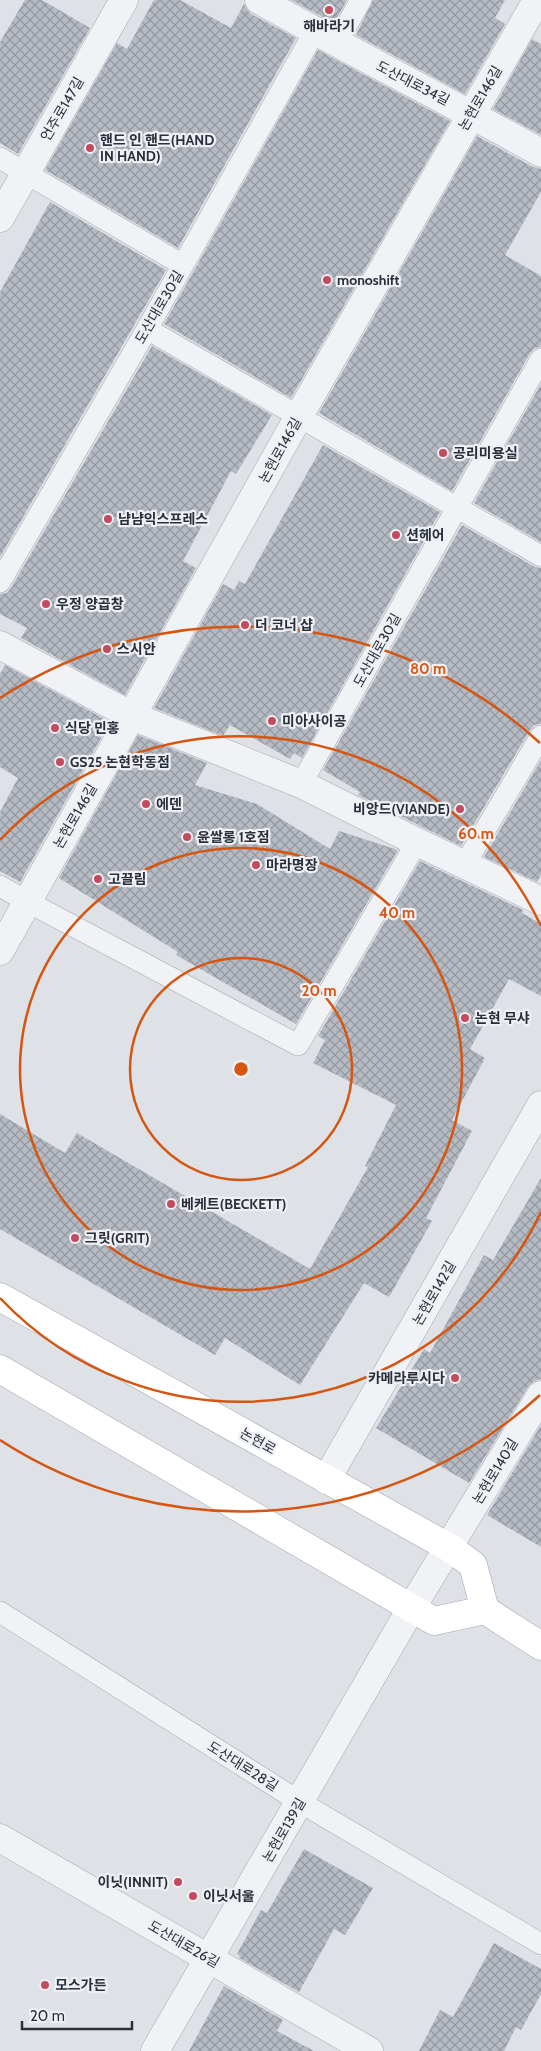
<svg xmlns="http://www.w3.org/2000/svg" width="541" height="2051" viewBox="0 0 541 2051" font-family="Cabin,'Noto Sans KR',sans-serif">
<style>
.building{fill:url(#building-cross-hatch)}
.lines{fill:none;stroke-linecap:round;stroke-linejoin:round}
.lane-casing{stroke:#a4a9b0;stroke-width:22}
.street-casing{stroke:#a4a9b0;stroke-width:29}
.primary-casing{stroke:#9fa6b1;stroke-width:29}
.lane{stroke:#f1f2f5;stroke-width:21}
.street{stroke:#f1f2f5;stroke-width:28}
.primary{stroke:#fff;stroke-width:28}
.ring{fill:none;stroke:#d55511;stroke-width:2.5}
.poi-dot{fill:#c44b5e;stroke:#eef0f4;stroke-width:2}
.labels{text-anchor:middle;stroke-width:4.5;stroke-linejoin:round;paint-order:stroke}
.poi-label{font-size:14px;font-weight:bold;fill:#29303c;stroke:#eef0f4;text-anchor:start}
.street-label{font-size:14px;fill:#29303c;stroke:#eef0f4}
.centre{fill:#d55511;stroke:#eef0f4;stroke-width:2.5}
.ring-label{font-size:15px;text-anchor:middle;font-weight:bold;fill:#d55511;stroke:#eef0f4;stroke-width:4.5;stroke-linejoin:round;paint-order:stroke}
</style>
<defs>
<pattern id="building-cross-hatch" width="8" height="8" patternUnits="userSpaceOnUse" patternTransform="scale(1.25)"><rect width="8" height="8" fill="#b6bbc3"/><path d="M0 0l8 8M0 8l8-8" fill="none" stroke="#9498a0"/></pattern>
</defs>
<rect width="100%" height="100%" fill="#dee2e7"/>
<g class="building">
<path d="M 25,0 L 42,0 L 90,28 L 18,154 L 0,143 L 0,42 Z"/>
<path d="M 154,0 L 180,0 L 231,28 L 244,4 L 246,8 L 251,14 L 296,38 L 178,248 L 45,170 L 117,43 L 127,49 Z"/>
<path d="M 291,0 L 347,0 L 334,23 Z"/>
<path d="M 373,0 L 505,0 L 495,18 L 505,24 L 465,94 L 356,35 Z"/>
<path d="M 532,39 L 541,44 L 541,135 L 493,109 Z"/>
<path d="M 318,50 L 450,121 L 291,398 L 164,324 Z"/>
<path d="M 477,136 L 533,167 L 541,169 L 541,192 L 505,255 L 541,276 L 541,347 L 535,348 L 530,353 L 452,491 L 319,413 Z"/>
<path d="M 50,202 L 166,270 L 0,557 L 0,292 Z"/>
<path d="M 152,346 L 272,415 L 236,474 L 231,471 L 183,561 L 196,568 L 125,695 L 21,638 L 27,628 L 0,614 L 0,594 L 7,593 L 11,588 Z"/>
<path d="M 541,384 L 541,542 L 474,503 Z"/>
<path d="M 323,445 L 440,512 L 302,758 L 294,753 L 290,759 L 230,725 L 223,736 L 154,708 L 223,584 L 234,590 L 239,581 L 245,584 Z"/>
<path d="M 462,525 L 535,567 L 541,568 L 541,724 L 534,725 L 530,730 L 461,846 L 358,795 L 360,792 L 323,770 Z"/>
<path d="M 5,665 L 110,722 L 20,882 L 0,871 L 0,812 L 18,778 L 0,767 L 0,674 Z"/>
<path d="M 138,735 L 207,763 L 195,785 L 257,804 L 330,849 L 339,831 L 398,850 L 296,1024 L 176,955 L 178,952 L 59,878 Z"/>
<path d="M 541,760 L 541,875 L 537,882 L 484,857 Z"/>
<path d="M 420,861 L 523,910 L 522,913 L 541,924 L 541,996 L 509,979 L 470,1049 L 485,1058 L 452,1120 L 472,1131 L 426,1218 L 432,1221 L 389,1297 L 364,1283 L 300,1385 L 225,1338 L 215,1355 L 0,1229 L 0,1114 L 65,1153 L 77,1133 L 310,1269 L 368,1167 L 365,1166 L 396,1105 L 313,1063 L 325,1040 L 318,1036 Z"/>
<path d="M 541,1178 L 541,1379 L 533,1382 L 528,1387 L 469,1483 L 376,1428 L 424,1349 L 430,1353 L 484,1255 L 493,1260 Z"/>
<path d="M 541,1425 L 541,1547 L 487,1515 Z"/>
<path d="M 304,1849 L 373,1888 L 345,1935 L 334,1929 L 299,1992 L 239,1958 L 240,1956 L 237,1954 L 261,1910 L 267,1913 Z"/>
<path d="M 494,1943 L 541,1969 L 541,1994 L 521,2030 L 516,2027 L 504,2051 L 419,2051 L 440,2010 L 453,2017 Z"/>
<path d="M 224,1986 L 283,2020 L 277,2031 L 314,2051 L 189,2051 Z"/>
</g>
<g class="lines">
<defs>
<g id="lane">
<path d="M 336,44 L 361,0"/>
<path d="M 0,158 L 183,265"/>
<path d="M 147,329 L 541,556"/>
<path d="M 0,582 L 147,329 L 315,31"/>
<path d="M 301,784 L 541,359"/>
<path d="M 465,864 L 541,736"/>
<path d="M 0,886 L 26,901 L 298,1045 L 417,842"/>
<path d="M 0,1612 L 300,1802 L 541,1944"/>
</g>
<g id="street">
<path d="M 259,0 C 352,52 448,101 541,153"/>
<path d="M 0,218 L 124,0"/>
<path d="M 0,645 L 132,716 L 301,784 L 417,842 L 541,901"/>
<path d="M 0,951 L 299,416 L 537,0"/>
<path d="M 326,1480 L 541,1105"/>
<path d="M 0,1838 L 369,2051"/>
<path d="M 155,2051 L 412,1607 L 541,1395"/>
</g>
<g id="primary">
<path d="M 0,1297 L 450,1548 L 473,1565 L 485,1610 L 541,1646"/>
<path d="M 0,1369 L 434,1621 L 485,1610"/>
</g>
</defs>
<use href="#lane" class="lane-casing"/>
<use href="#street" class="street-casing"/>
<use href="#primary" class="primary-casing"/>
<use href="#lane" class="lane"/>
<use href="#street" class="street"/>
<use href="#primary" class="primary"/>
</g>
<g class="ring">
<circle cx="241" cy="1069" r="111"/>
<circle cx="241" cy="1069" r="221"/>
<path d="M541 1212A332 332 0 0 1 0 1298M0 840A332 332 0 0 1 541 926"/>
<path d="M540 1395A442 442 0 0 1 0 1440M0 698A442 442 0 0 1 540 743"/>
</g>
<g class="poi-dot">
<circle cx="329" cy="10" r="5"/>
<circle cx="90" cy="148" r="5"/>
<circle cx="327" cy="280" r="5"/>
<circle cx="443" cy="453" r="5"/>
<circle cx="108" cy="519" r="5"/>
<circle cx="396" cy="535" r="5"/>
<circle cx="46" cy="604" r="5"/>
<circle cx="245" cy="625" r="5"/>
<circle cx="107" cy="649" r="5"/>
<circle cx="272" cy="721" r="5"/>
<circle cx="55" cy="728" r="5"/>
<circle cx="60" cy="762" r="5"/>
<circle cx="146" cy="804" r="5"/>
<circle cx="460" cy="809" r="5"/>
<circle cx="187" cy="837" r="5"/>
<circle cx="256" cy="865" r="5"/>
<circle cx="98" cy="879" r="5"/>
<circle cx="465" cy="1018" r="5"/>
<circle cx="171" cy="1204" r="5"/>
<circle cx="75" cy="1238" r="5"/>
<circle cx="455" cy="1378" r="5"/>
<circle cx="178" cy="1882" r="5"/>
<circle cx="193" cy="1896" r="5"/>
<circle cx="45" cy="1985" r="5"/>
</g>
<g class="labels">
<g class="poi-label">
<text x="329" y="31" text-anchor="middle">해바라기</text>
<text x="100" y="145">핸드 인 핸드(HAND<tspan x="100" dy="16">IN HAND)</tspan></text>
<text x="337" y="285">monoshift</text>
<text x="453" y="458">공리미용실</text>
<text x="118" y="524">냠냠익스프레스</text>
<text x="406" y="540">션헤어</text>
<text x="56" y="609">우정 양곱창</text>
<text x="255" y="630">더 코너 샵</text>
<text x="117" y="654">스시안</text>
<text x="282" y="726">미아사이공</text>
<text x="65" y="733">식당 민홍</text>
<text x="70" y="767">GS25 논현학동점</text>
<text x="156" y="809">에덴</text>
<text x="450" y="814" text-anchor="end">비앙드(VIANDE)</text>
<text x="197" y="842">윤쌀롱 1호점</text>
<text x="266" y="870">마라명장</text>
<text x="108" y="884">고끌림</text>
<text x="475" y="1023">논현 무샤</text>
<text x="181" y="1209">베케트(BECKETT)</text>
<text x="85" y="1243">그릿(GRIT)</text>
<text x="445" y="1383" text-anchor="end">카메라루시다</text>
<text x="168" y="1887" text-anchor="end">이닛(INNIT)</text>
<text x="203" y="1901">이닛서울</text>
<text x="55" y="1990">모스가든</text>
</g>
<g class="street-label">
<text transform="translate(413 83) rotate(27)" y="5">도산대로34길</text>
<text transform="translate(480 98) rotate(-60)" y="5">논현로146길</text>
<text transform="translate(62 109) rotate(-60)" y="5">언주로147길</text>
<text transform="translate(159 307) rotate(-60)" y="5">도산대로30길</text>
<text transform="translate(280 450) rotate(-61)" y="5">논현로146길</text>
<text transform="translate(377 650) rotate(-61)" y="5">도산대로30길</text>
<text transform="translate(75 816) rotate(-60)" y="5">논현로146길</text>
<text transform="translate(434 1293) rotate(-60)" y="5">논현로142길</text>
<text transform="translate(258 1441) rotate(29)" y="5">논현로</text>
<text transform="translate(495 1471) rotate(-59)" y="5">논현로140길</text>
<text transform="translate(243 1766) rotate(32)" y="5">도산대로28길</text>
<text transform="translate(284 1830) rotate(-60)" y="5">논현로139길</text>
<text transform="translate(184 1944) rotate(30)" y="5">도산대로26길</text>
</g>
</g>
<circle cx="241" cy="1069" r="8" class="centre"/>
<g class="ring-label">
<text x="428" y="674">80 m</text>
<text x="476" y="839">60 m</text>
<text x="397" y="918">40 m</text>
<text x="319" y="996">20 m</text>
</g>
<path d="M22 2021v8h110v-8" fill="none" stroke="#29303c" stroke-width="2.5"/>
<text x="30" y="2021" font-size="15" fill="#29303c" stroke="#eef0f4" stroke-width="4" paint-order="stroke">20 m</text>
</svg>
